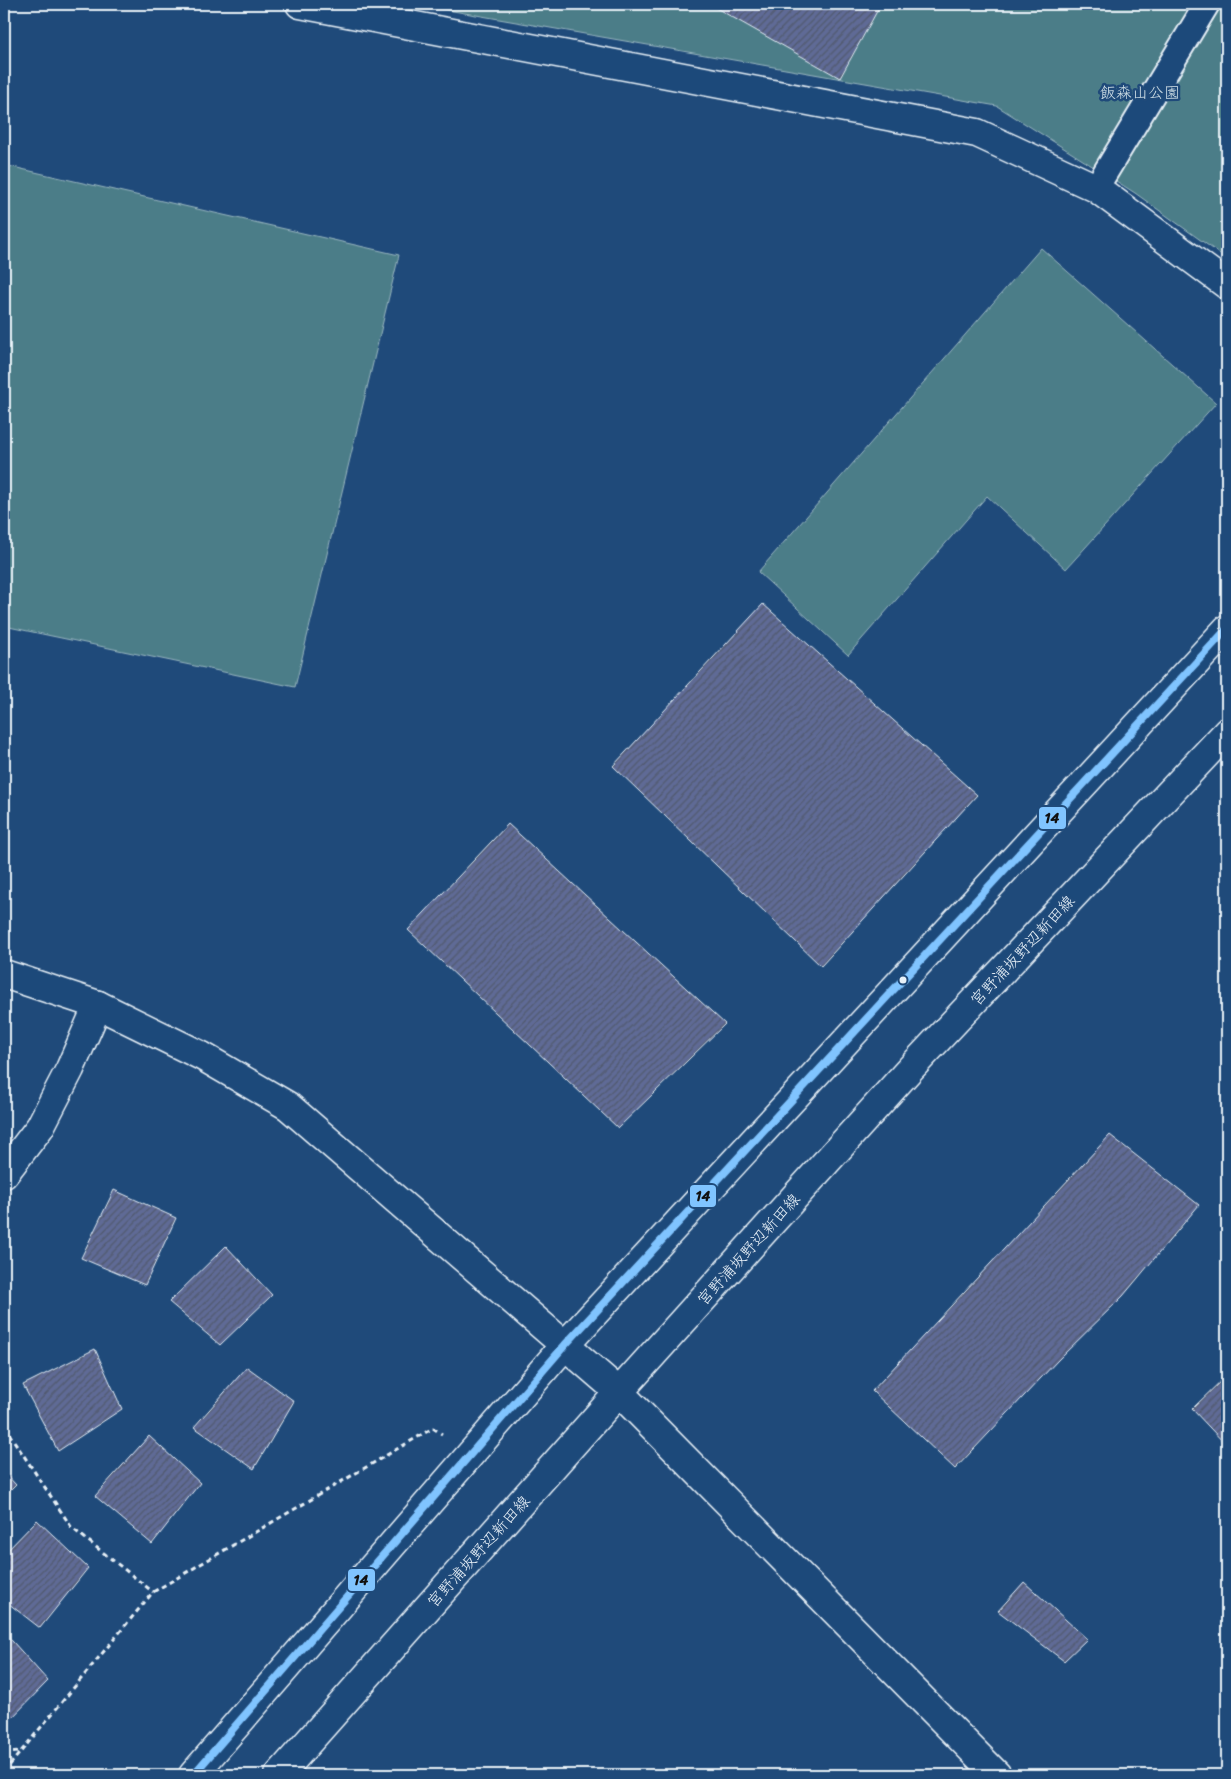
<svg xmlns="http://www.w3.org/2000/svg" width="1231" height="1779" viewBox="0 0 1231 1779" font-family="Sriracha,'Klee One',sans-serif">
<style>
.green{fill:#4c7d88;stroke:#9ab7c0}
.building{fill:url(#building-hatch);stroke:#e8f1f8}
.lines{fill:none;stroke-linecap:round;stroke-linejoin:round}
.service-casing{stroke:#e8f1f8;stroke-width:28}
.minor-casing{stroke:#e8f1f8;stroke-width:31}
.tertiary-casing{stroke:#e8f1f8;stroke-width:31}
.secondary-casing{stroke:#e8f1f8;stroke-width:31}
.path{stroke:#e8f1f8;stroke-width:3;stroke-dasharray:5 4;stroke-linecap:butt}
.service{stroke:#1f4a7a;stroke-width:24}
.minor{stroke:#1f4a7a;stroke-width:28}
.tertiary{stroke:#1f4a7a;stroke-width:28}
.secondary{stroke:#1f4a7a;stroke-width:28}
.bus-1-casing{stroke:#1f4a7a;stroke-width:11}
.bus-1{stroke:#80c4ff;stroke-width:8}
.bus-dot{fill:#e8f1f8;stroke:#1f4a7a;stroke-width:2}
.labels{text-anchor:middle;stroke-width:5;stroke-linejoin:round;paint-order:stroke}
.park-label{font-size:16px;fill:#d1e0e7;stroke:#1f4a7a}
.street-label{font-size:16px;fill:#e8f1f8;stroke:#1f4a7a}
.line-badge{stroke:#1f4a7a;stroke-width:2}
.pale-badge-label{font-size:14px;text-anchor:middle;font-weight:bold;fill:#111}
</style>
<defs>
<pattern id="building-hatch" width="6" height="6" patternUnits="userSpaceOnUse" patternTransform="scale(1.25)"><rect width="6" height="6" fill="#5f6b96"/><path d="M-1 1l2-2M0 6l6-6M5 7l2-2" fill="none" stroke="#51586c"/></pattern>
</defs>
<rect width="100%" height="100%" fill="#1f4a7a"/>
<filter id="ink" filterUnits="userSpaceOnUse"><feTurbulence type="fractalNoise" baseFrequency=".02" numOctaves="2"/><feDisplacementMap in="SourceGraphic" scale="10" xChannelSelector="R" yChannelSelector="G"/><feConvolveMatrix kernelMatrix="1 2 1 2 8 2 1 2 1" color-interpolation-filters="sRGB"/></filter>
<g filter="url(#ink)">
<g class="green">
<path d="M 413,4 L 1227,4 L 1227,259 L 1135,193 L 997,106 Z"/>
<path d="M 4,165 L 399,255 L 295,687 L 4,626 Z"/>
<path d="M 1041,248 L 1216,403 L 1066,569 L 987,496 L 848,655 L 758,572 Z"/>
</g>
<g class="building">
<path d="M 709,4 L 881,4 L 840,78 Z"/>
<path d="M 763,604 L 977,795 L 821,966 L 613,766 Z"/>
<path d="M 508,824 L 725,1024 L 618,1128 L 408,930 Z"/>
<path d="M 1110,1135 L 1199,1205 L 1123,1296 L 1058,1360 L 955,1469 L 872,1391 Z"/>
<path d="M 114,1190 L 176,1218 L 145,1285 L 81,1258 Z"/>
<path d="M 226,1246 L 272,1295 L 220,1345 L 169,1302 Z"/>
<path d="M 95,1349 L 122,1409 L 58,1451 L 23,1385 Z"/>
<path d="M 247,1367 L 294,1401 L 254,1469 L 194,1427 Z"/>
<path d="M 1227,1375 L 1227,1446 L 1192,1409 Z"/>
<path d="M 149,1436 L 200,1483 L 152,1544 L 95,1496 Z"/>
<path d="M 4,1472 L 16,1485 L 4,1497 Z"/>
<path d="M 37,1520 L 88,1568 L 40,1628 L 4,1600 L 4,1554 Z"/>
<path d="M 1024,1582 L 1087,1639 L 1064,1661 L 998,1611 Z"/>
<path d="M 4,1632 L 48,1681 L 4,1726 Z"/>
</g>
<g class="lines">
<defs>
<path id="service" d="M 1096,188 L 1207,4"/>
<g id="minor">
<path d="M 300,4 L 977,133 L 1096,188 L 1227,285"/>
<path d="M 4,1174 L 40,1127 L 70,1069 L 98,1005"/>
</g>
<path id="tertiary" d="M 4,974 L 98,1005 L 202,1056 L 288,1106 L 619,1392 L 997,1775"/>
<g id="secondary">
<path d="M 193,1775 L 565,1345 L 1227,629"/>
<path d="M 279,1775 L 619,1392 L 910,1069 L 1227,732"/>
</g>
</defs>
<use href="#service" class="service-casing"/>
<use href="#minor" class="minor-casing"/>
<use href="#tertiary" class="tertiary-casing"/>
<use href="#secondary" class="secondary-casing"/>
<g class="path">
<path d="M 4,1426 L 72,1528 L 153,1592"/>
<path d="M 4,1753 L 20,1752"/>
<path d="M 4,1772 L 153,1592 L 433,1428 L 442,1434"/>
</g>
<use href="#service" class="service"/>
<use href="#minor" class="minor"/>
<use href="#tertiary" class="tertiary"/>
<use href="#secondary" class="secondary"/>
<defs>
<path id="bus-1" d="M 193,1775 L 565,1345 L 1227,629"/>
</defs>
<use href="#bus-1" class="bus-1-casing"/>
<use href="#bus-1" class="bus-1"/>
</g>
</g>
<circle class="bus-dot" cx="903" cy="980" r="4.5"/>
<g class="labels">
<g class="park-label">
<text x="1140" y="98">飯森山公園</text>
</g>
<g class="street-label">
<text transform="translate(1022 950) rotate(-47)" y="6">宮野浦坂野辺新田線</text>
<text transform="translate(748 1249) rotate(-48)" y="6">宮野浦坂野辺新田線</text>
<text transform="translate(478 1551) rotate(-48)" y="6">宮野浦坂野辺新田線</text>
</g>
</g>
<g class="line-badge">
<rect x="1038" y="806" width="29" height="24" rx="5" fill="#80c4ff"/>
<rect x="689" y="1184" width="28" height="24" rx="5" fill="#80c4ff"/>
<rect x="347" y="1568" width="29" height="24" rx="5" fill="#80c4ff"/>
</g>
<g class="pale-badge-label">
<text x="1052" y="823">14</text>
<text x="703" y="1201">14</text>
<text x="361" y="1585">14</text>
</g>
<rect width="1231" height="1779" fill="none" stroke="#1f4a7a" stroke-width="20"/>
<rect x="10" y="10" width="1211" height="1759" fill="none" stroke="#e8f1f8" stroke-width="2" filter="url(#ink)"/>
</svg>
